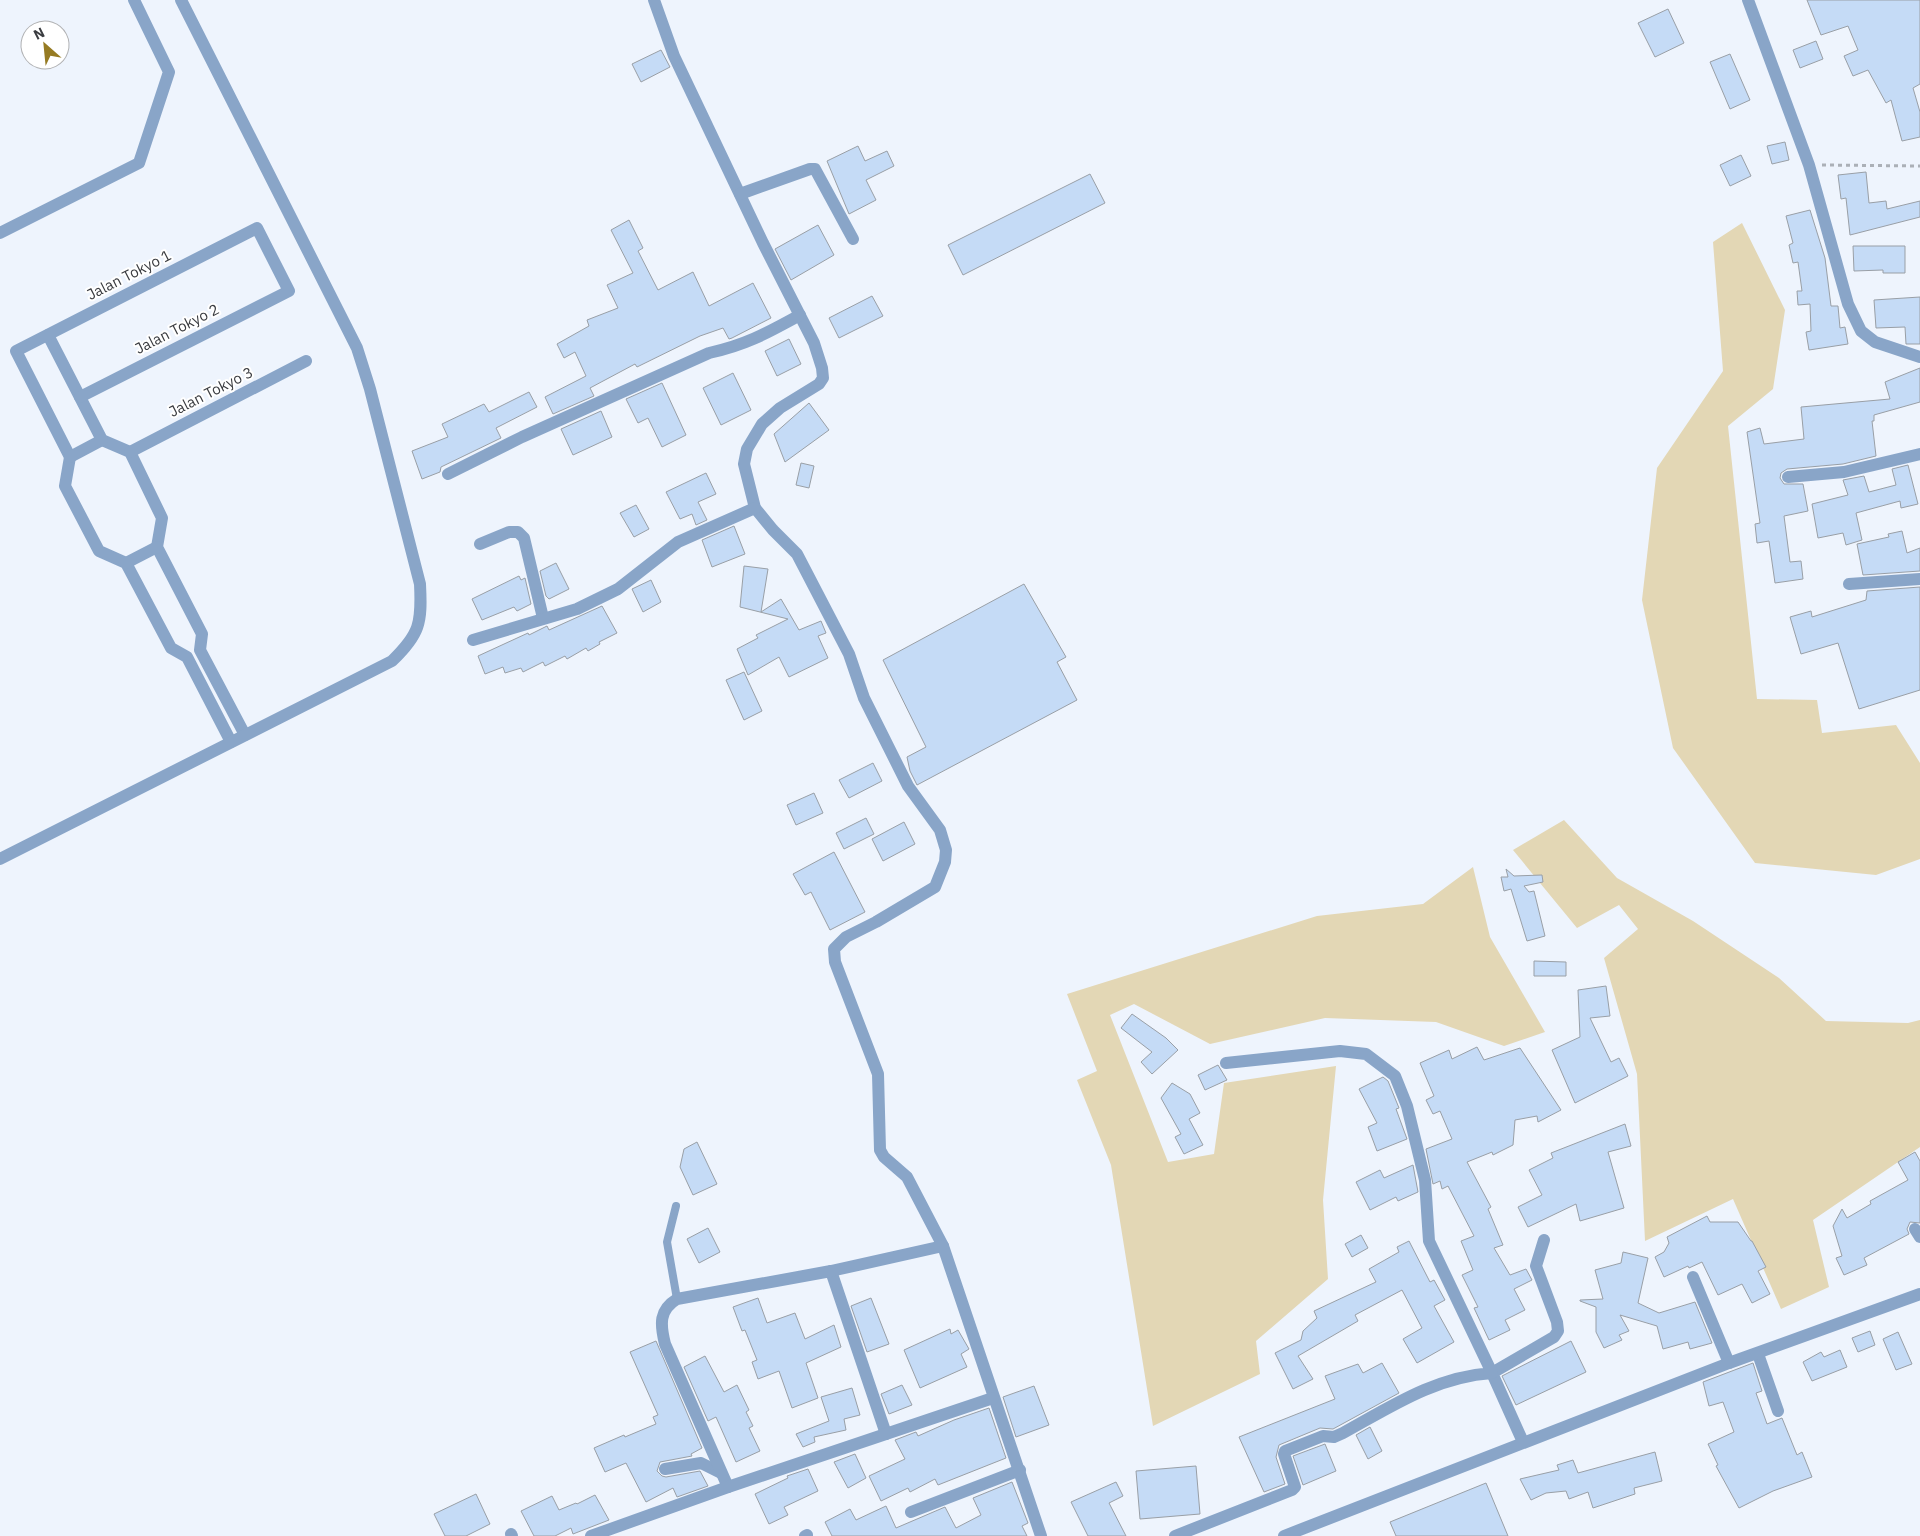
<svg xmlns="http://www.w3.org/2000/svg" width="1920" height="1536" viewBox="0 0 1920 1536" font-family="'IBM Plex Sans',sans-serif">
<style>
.green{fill:#e3d7b5}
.building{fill:#c5dbf6;stroke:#999fa6}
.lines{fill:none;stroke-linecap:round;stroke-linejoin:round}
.path{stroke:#abb0b7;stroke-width:3;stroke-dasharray:4 4;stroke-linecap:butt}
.lane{stroke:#89a5c8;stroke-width:8}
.street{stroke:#89a5c8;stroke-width:12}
.labels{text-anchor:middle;stroke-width:4;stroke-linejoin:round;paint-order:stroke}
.street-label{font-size:15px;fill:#3a3c40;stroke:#fff}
</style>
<rect width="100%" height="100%" fill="#eef4fd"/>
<g class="green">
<path d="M 1742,223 L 1785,310 L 1773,389 L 1728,426 L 1757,699 L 1817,700 L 1822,733 L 1896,725 L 1920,763 L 1920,859 L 1876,875 L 1755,863 L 1673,748 L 1642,600 L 1657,468 L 1723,371 L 1713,242 Z"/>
<path d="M 1564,820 L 1617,878 L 1693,921 L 1779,978 L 1826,1021 L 1908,1023 L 1920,1020 L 1920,1147 L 1813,1220 L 1829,1287 L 1781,1309 L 1733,1199 L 1645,1241 L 1637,1074 L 1604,958 L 1638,929 L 1619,905 L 1577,928 L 1513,850 Z"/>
<path d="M 1473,867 L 1490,937 L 1545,1032 L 1504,1046 L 1436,1022 L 1325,1018 L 1210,1044 L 1134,1004 L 1110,1015 L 1168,1162 L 1214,1154 L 1224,1083 L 1336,1066 L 1323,1200 L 1328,1279 L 1256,1341 L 1260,1374 L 1153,1426 L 1111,1165 L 1077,1080 L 1097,1071 L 1067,994 L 1317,916 L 1423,904 Z"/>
</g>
<g class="building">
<path d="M 1807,0 L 1920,0 L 1920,84 L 1913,88 L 1920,112 L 1920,137 L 1902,141 L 1891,100 L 1886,103 L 1868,70 L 1853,76 L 1844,56 L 1858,50 L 1848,26 L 1821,35 Z"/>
<path d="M 1668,9 L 1684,43 L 1655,57 L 1638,23 Z"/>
<path d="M 1816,41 L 1823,59 L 1800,68 L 1793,50 Z"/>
<path d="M 661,50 L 670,67 L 641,82 L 632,64 Z"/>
<path d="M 1730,54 L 1750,100 L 1730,109 L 1710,62 Z"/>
<path d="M 1785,142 L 1789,160 L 1772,164 L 1767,146 Z"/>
<path d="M 858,146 L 865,161 L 887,151 L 894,166 L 866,180 L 876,200 L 849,214 L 827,161 Z"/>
<path d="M 1741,155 L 1751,176 L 1730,186 L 1720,165 Z"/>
<path d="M 1866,172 L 1869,203 L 1886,201 L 1887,209 L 1920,201 L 1920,217 L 1850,235 L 1846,198 L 1841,199 L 1838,175 Z"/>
<path d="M 1090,174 L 1105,203 L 963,275 L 948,245 Z"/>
<path d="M 1810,210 L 1825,258 L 1831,306 L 1838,306 L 1840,328 L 1845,327 L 1848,344 L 1809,350 L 1806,332 L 1811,331 L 1810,304 L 1798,305 L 1797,291 L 1802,291 L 1798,262 L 1793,263 L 1789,245 L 1793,243 L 1786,216 Z"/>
<path d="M 629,220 L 643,248 L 638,251 L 658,290 L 693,272 L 709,306 L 753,283 L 771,318 L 732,338 L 729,339 L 723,328 L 700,336 L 637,367 L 635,364 L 590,388 L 594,396 L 553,414 L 545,397 L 586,376 L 575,352 L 564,358 L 557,344 L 589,326 L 587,320 L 618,308 L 607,285 L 633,273 L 611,230 Z"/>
<path d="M 818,225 L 834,255 L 791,280 L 775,249 Z"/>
<path d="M 1853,246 L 1905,246 L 1905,273 L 1883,273 L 1883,270 L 1854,271 Z"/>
<path d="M 872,296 L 883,316 L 839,338 L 829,318 Z"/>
<path d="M 1920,297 L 1920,344 L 1906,344 L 1905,327 L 1876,328 L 1874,300 Z"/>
<path d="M 789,339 L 801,364 L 777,376 L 765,351 Z"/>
<path d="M 1920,368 L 1920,402 L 1874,415 L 1874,421 L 1872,421 L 1876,456 L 1843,464 L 1787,469 L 1781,473 L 1780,478 L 1784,484 L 1803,484 L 1808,511 L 1784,516 L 1790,562 L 1801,561 L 1803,579 L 1775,583 L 1769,541 L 1757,543 L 1755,524 L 1760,523 L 1747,432 L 1760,428 L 1764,444 L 1804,439 L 1801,407 L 1890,399 L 1885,382 Z"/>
<path d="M 733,373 L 751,410 L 721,425 L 703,388 Z"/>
<path d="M 662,383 L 686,435 L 662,447 L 648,418 L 638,423 L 626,399 Z"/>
<path d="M 529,392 L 537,407 L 496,428 L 501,438 L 441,467 L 440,472 L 422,479 L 412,451 L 448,437 L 442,424 L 484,404 L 489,412 Z"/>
<path d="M 809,403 L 829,430 L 785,462 L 774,434 Z"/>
<path d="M 601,411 L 612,437 L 573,455 L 561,429 Z"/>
<path d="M 801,463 L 814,466 L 809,488 L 796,485 Z"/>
<path d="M 1908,465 L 1918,504 L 1901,508 L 1900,501 L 1856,513 L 1862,540 L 1846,545 L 1843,533 L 1818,538 L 1812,504 L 1848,495 L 1843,480 L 1864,476 L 1869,492 L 1896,485 L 1892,469 Z"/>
<path d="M 706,473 L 716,494 L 698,502 L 707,520 L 696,525 L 692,514 L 680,519 L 666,492 Z"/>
<path d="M 636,505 L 649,529 L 634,537 L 620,513 Z"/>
<path d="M 734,526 L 745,554 L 712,567 L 702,540 Z"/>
<path d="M 1902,531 L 1907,553 L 1920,548 L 1920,571 L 1863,575 L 1857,544 L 1889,537 L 1888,534 Z"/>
<path d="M 556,563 L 569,589 L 549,599 L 546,596 L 540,571 Z"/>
<path d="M 744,566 L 768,569 L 761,612 L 781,599 L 799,630 L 821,621 L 826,633 L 818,636 L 828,658 L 789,677 L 779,657 L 748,675 L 737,649 L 758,638 L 756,635 L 788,619 L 740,607 Z"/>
<path d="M 519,576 L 521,580 L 525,578 L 531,604 L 517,611 L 514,607 L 482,620 L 472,599 Z"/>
<path d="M 651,580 L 661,602 L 643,612 L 632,589 Z"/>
<path d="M 1024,584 L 1066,657 L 1057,662 L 1077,700 L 917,785 L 910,771 L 907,757 L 926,747 L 883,660 Z"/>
<path d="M 1920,587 L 1920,690 L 1859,709 L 1838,643 L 1801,654 L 1790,617 L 1811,611 L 1812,617 L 1866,600 L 1867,591 Z"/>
<path d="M 602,606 L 617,633 L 599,642 L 600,644 L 588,651 L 586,648 L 567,659 L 565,656 L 545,666 L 543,662 L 523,672 L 521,668 L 505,673 L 503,667 L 485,674 L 478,656 L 528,633 L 529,635 L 547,626 L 549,630 Z"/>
<path d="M 744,672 L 762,711 L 744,720 L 726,680 Z"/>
<path d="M 873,763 L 882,781 L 849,798 L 839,780 Z"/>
<path d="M 814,793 L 823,813 L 796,825 L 787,805 Z"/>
<path d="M 866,818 L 874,834 L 844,849 L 836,833 Z"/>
<path d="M 904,822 L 915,844 L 883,861 L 872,839 Z"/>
<path d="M 834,852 L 865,912 L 830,930 L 811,892 L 805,895 L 793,874 Z"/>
<path d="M 1506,869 L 1514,876 L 1542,875 L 1543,882 L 1524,886 L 1529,892 L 1534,891 L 1545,936 L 1527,941 L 1511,889 L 1504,891 L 1501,877 L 1508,877 Z"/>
<path d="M 1534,961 L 1566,962 L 1566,976 L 1534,976 Z"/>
<path d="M 1606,986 L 1610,1016 L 1590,1018 L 1611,1062 L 1619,1058 L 1628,1076 L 1575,1103 L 1552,1050 L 1580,1037 L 1578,990 Z"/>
<path d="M 1132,1014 L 1166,1038 L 1178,1050 L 1152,1074 L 1141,1062 L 1152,1052 L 1121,1028 Z"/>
<path d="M 1477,1047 L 1484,1060 L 1520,1048 L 1561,1110 L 1538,1122 L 1537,1116 L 1515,1120 L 1513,1145 L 1493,1155 L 1492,1152 L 1467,1162 L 1491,1207 L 1488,1209 L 1503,1245 L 1494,1248 L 1510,1275 L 1526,1269 L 1532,1280 L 1514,1289 L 1525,1310 L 1505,1320 L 1510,1330 L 1489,1340 L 1474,1308 L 1478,1307 L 1462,1275 L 1473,1270 L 1461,1241 L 1474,1236 L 1448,1186 L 1442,1189 L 1440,1181 L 1433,1184 L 1426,1149 L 1452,1139 L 1440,1111 L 1433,1114 L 1426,1100 L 1434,1096 L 1420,1063 L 1449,1050 L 1452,1059 Z"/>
<path d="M 1218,1065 L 1227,1080 L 1205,1090 L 1198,1075 Z"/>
<path d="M 1383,1077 L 1388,1081 L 1399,1108 L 1396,1109 L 1407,1139 L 1377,1151 L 1368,1127 L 1377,1123 L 1359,1089 Z"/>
<path d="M 1172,1083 L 1190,1094 L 1200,1113 L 1189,1119 L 1203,1145 L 1184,1154 L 1175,1137 L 1181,1134 L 1161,1098 Z"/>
<path d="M 1625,1124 L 1631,1146 L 1608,1152 L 1624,1208 L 1580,1221 L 1576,1204 L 1528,1227 L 1518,1207 L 1542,1195 L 1529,1170 L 1553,1158 L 1551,1153 Z"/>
<path d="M 697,1142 L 717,1184 L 693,1195 L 680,1167 L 684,1149 Z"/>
<path d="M 1915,1152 L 1920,1161 L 1920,1223 L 1910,1222 L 1907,1229 L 1909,1234 L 1864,1258 L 1867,1265 L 1844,1275 L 1836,1258 L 1842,1256 L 1833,1226 L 1842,1209 L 1847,1218 L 1871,1204 L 1870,1201 L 1908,1180 L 1898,1162 Z"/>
<path d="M 1413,1165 L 1418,1192 L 1398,1201 L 1396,1197 L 1370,1210 L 1356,1182 L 1380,1170 L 1384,1178 Z"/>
<path d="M 1707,1216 L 1710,1222 L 1738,1222 L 1751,1241 L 1752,1241 L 1766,1267 L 1758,1271 L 1770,1294 L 1752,1303 L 1742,1284 L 1718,1295 L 1702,1262 L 1689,1268 L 1688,1266 L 1664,1277 L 1655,1257 L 1664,1252 L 1669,1243 L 1667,1237 Z"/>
<path d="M 708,1228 L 720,1252 L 699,1263 L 687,1239 Z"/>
<path d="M 1361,1235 L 1368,1248 L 1352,1257 L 1345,1244 Z"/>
<path d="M 1409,1241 L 1430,1282 L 1434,1280 L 1445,1300 L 1434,1306 L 1454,1342 L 1417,1363 L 1403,1339 L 1422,1328 L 1402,1290 L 1355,1315 L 1358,1321 L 1298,1356 L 1313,1379 L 1293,1389 L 1275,1353 L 1301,1340 L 1303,1331 L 1317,1318 L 1314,1311 L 1376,1282 L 1369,1269 L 1399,1252 L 1397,1247 Z"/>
<path d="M 1623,1252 L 1648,1258 L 1638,1303 L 1659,1313 L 1695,1302 L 1712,1343 L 1690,1349 L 1688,1342 L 1663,1349 L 1657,1326 L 1620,1315 L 1629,1331 L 1619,1335 L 1622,1340 L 1604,1348 L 1596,1332 L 1596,1307 L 1580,1301 L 1580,1300 L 1603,1299 L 1595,1270 L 1621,1263 Z"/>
<path d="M 758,1298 L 767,1323 L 795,1313 L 805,1339 L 834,1325 L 841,1347 L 806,1363 L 818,1398 L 792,1408 L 779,1371 L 758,1379 L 752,1362 L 757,1360 L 745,1330 L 742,1331 L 733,1307 Z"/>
<path d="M 871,1298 L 889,1344 L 867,1352 L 851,1306 Z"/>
<path d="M 950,1329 L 951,1334 L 958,1330 L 969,1349 L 961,1354 L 967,1367 L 920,1388 L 904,1350 Z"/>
<path d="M 1870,1331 L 1875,1345 L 1858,1352 L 1852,1338 Z"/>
<path d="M 1898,1332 L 1912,1364 L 1896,1370 L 1883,1339 Z"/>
<path d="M 656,1341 L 702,1448 L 691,1454 L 692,1456 L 660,1462 L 657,1471 L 662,1476 L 666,1477 L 700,1471 L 708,1486 L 677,1497 L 673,1488 L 646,1502 L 626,1463 L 605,1472 L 594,1448 L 624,1435 L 625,1437 L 656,1424 L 653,1417 L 658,1415 L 630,1352 Z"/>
<path d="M 1571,1341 L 1586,1372 L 1516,1405 L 1502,1376 Z"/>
<path d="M 1840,1350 L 1847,1367 L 1812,1381 L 1803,1362 L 1821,1352 L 1824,1357 Z"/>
<path d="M 705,1356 L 724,1392 L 737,1385 L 749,1410 L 746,1412 L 753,1426 L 749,1428 L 760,1451 L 736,1462 L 716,1417 L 708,1421 L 684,1367 Z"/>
<path d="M 1382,1363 L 1399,1393 L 1333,1429 L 1320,1428 L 1279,1445 L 1276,1457 L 1285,1484 L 1264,1492 L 1239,1437 L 1335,1399 L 1325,1376 L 1358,1364 L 1363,1373 Z"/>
<path d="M 1753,1363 L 1762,1391 L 1756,1393 L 1767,1424 L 1782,1418 L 1797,1455 L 1802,1452 L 1812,1477 L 1773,1491 L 1739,1508 L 1716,1466 L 1718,1465 L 1708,1444 L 1734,1432 L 1723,1402 L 1709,1406 L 1703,1382 Z"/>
<path d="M 902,1385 L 912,1405 L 889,1414 L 881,1394 Z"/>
<path d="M 1034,1386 L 1049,1425 L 1016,1437 L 1003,1397 Z"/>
<path d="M 852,1388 L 860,1415 L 844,1419 L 846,1430 L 814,1437 L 815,1442 L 803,1447 L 796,1434 L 829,1421 L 821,1397 Z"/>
<path d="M 989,1408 L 1006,1458 L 938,1485 L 935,1479 L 910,1492 L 908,1488 L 881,1501 L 869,1476 L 905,1459 L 895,1440 L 916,1432 L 918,1436 L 954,1420 Z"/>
<path d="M 1370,1427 L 1382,1451 L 1368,1459 L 1356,1435 Z"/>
<path d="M 1325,1444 L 1336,1471 L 1303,1485 L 1293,1456 Z"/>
<path d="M 1655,1452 L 1662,1481 L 1634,1488 L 1635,1494 L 1593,1508 L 1588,1492 L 1569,1499 L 1566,1491 L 1546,1493 L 1531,1500 L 1520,1479 L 1559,1470 L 1557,1465 L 1573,1460 L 1578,1473 Z"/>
<path d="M 855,1454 L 866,1478 L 848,1488 L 834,1462 Z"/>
<path d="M 1196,1466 L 1200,1514 L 1140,1519 L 1136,1471 Z"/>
<path d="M 808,1469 L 818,1491 L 784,1507 L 788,1515 L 769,1524 L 755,1494 L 788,1478 L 787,1476 Z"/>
<path d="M 1012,1482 L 1028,1523 L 1022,1526 L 1027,1536 L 832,1536 L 825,1522 L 850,1509 L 856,1520 L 886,1506 L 896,1528 L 945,1507 L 956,1528 L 981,1515 L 973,1498 Z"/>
<path d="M 1116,1482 L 1123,1496 L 1109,1503 L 1126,1536 L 1088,1536 L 1071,1502 Z"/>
<path d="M 1486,1483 L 1508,1536 L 1396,1536 L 1390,1522 Z"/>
<path d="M 476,1494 L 490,1524 L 466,1536 L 445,1536 L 434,1514 Z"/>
<path d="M 595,1495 L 609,1520 L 573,1534 L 571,1528 L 555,1536 L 534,1536 L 521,1511 L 552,1496 L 559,1510 L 576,1503 L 577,1504 Z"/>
</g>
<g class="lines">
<path class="path" d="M 1822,165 L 1920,166"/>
<path class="lane" d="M 676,1206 L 667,1242 L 677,1299"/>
<g class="street">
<path d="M 654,0 L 674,56 L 763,243 L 814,343 L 822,368 L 823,378 L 819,384 L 780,408 L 762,424 L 747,449 L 744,464 L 755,508 L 773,530 L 797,554 L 849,654 L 864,698 L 908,786 L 940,830 L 946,850 L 945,862 L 935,887 L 876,922 L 846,937 L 834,949 L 835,962 L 878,1074 L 880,1150 L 884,1157 L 907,1177 L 943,1246"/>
<path d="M 1748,0 L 1809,165 L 1848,304 L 1861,331 L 1875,342 L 1920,357"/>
<path d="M 740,194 L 810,169 L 815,169 L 853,239"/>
<path d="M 0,233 L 139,163 L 169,72 L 134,0"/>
<path d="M 48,335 L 102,440 L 130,452 L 162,518 L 157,547 L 202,634 L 200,650 L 245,735"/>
<path d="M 80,397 L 289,291 L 257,228 L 16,351 L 70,457 L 65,486 L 99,551 L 126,563 L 171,648 L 187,657 L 231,742"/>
<path d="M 130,452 L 306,361"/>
<path d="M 70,457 L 102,440"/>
<path d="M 448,474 L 522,437 L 709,353 C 746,345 767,333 800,315"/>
<path d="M 1788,477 L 1844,472 L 1920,454"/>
<path d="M 480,544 L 509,532 L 518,532 L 524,538 L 543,618"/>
<path d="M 126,563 L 157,547"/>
<path d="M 1849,584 L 1920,579"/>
<path d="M 473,640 L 577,609 L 618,589 L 678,542 L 755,508"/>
<path d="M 0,859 L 392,661 C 420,634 422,623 420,584 L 370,389 L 357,348 L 181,0"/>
<path d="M 1915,1229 L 1920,1237"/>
<path d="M 831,1271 L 886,1434"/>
<path d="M 1693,1277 L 1729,1363"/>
<path d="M 1758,1354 L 1778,1411"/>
<path d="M 1523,1442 L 1492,1373 L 1554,1337 L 1558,1331 L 1557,1322 L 1536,1266 L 1544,1240"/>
<path d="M 665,1469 L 701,1463 L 721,1473"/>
<path d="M 728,1487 L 665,1344 C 660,1324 659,1310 677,1299 L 831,1271 L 943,1246 L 1041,1536"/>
<path d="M 911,1512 L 1020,1470"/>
<path d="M 511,1534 L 512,1536"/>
<path d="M 591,1536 L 728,1487 L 993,1398"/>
<path d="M 805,1536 L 807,1535"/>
<path d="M 1175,1536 L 1292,1490 L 1295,1487 L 1284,1454 L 1285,1451 L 1323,1436 L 1334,1437 L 1343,1433 C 1392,1406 1435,1377 1492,1373 L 1429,1241 L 1425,1180 L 1407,1106 L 1395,1076 L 1366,1054 L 1340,1051 L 1226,1063"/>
<path d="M 1284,1536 L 1729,1363 L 1920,1294"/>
</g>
</g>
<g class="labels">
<g class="street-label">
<text transform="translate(129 275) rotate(-27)" y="5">Jalan Tokyo 1</text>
<text transform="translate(177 329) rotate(-27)" y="5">Jalan Tokyo 2</text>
<text transform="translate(211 392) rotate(-27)" y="5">Jalan Tokyo 3</text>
</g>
</g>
<g transform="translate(45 45) rotate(333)"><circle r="24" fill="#ffffff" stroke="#b0b1b3"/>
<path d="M0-4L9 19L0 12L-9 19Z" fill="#967b23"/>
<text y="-8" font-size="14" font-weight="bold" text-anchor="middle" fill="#3a3c40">N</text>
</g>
</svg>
